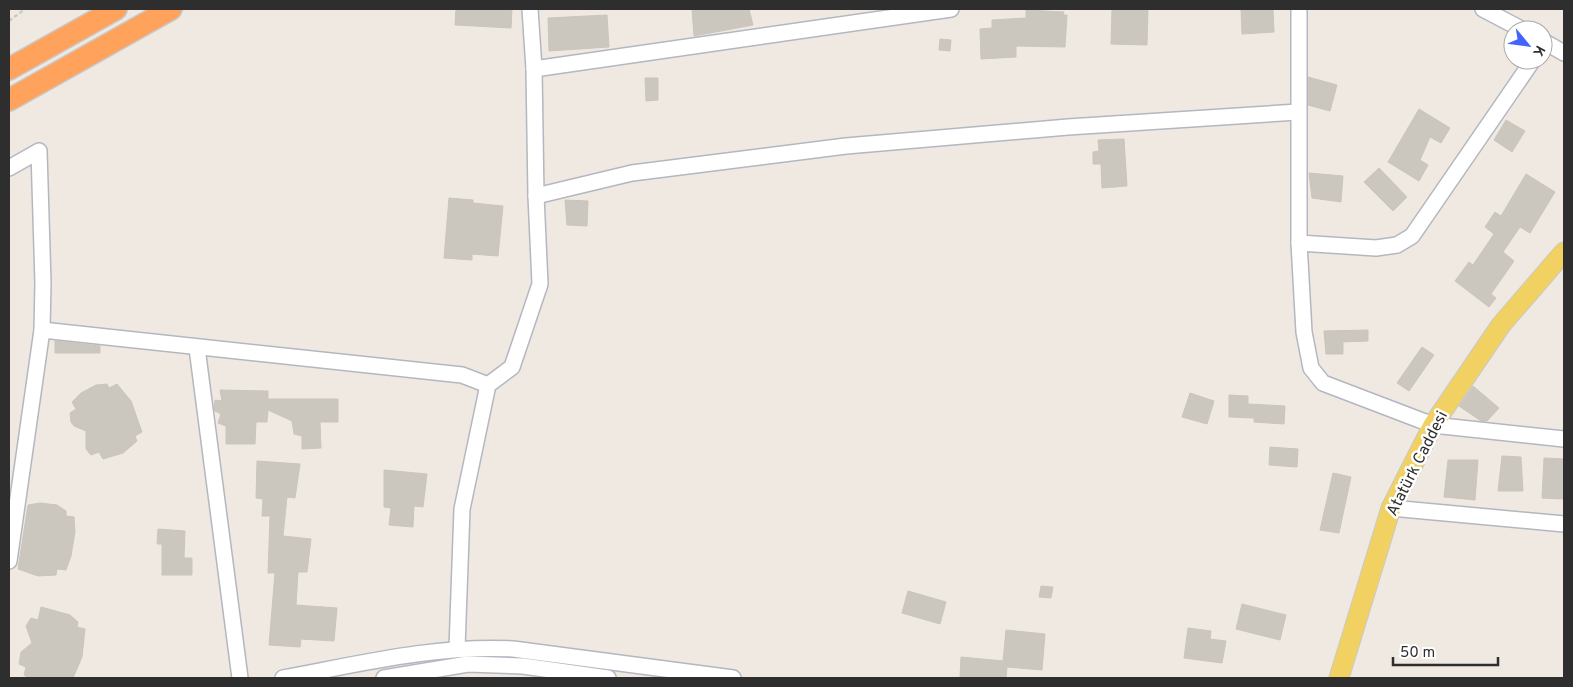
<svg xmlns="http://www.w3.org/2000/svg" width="1573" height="687" viewBox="0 0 1573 687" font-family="Overpass,sans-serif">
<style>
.building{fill:#cbc7bf;stroke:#cbc5ba}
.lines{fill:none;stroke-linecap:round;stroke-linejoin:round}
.minor-casing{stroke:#b4b7c1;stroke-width:18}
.major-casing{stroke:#c9c9c9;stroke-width:21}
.highway-casing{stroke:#c9c9c9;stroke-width:24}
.path{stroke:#c9c9c9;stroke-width:2.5;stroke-dasharray:4 2.5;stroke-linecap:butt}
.minor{stroke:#fff;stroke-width:15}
.major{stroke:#f2d163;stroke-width:19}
.highway{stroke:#ffa35c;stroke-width:21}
.labels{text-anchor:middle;stroke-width:5;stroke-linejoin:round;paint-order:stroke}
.street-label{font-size:16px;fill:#2e2e2e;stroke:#fff}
</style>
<rect width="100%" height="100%" fill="#efe9e1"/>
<g class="building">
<path d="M 456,9 L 512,9 L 511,28 L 455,25 Z"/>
<path d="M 692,9 L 749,9 L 753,25 L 694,36 Z"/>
<path d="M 1112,9 L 1148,9 L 1147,45 L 1111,44 Z"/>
<path d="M 1241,9 L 1273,9 L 1274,32 L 1242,34 Z"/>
<path d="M 1026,10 L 1064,12 L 1063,15 L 1067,15 L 1065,47 L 1016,46 L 1016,57 L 981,59 L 980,29 L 992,28 L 992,20 L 1026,18 Z"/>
<path d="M 607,15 L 609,47 L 549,51 L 548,18 Z"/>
<path d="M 940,39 L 951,40 L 950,51 L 939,50 Z"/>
<path d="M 1308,77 L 1337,85 L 1330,111 L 1308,105 Z"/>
<path d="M 645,78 L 658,78 L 658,100 L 646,101 Z"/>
<path d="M 1419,109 L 1450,128 L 1441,143 L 1430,137 L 1420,160 L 1428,165 L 1419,181 L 1388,162 Z"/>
<path d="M 1506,120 L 1525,131 L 1512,152 L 1494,140 Z"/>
<path d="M 1124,139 L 1127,186 L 1102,188 L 1101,164 L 1093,164 L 1093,152 L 1099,151 L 1098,140 Z"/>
<path d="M 1379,168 L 1407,197 L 1393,211 L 1364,182 Z"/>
<path d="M 1309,173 L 1343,176 L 1341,202 L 1312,198 Z"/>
<path d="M 1526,174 L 1555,192 L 1530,233 L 1520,227 L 1503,252 L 1514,261 L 1491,294 L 1496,298 L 1489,307 L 1455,281 L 1469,262 L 1473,265 L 1494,234 L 1485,227 L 1495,212 L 1501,216 Z"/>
<path d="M 449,198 L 473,200 L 473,203 L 503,206 L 498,256 L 472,254 L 472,260 L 444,258 Z"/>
<path d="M 565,200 L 588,201 L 587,226 L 567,225 Z"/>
<path d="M 1368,330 L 1368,341 L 1343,342 L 1343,354 L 1326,354 L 1324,331 Z"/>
<path d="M 55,341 L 100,346 L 100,353 L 55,353 Z"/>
<path d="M 1422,347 L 1434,355 L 1409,391 L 1397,383 Z"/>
<path d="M 107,384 L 109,388 L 117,384 L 131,401 L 142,432 L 135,436 L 137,441 L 123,453 L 103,459 L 99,452 L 91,455 L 86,449 L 86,431 L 74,426 L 71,422 L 70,413 L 76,409 L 72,402 L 81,393 L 96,385 Z"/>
<path d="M 1473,386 L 1499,408 L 1487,421 L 1481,421 L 1459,406 Z"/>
<path d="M 220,390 L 268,391 L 268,399 L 338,399 L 338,422 L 320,422 L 321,448 L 302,449 L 302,436 L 294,434 L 292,421 L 268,410 L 267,422 L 256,422 L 255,444 L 226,444 L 226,426 L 218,423 L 221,414 L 215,411 L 214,408 L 215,400 L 222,401 Z"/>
<path d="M 1190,393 L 1214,401 L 1207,424 L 1182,417 Z"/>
<path d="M 1229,395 L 1248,396 L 1248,404 L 1285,406 L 1284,424 L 1254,422 L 1254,418 L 1229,417 Z"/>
<path d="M 1270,447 L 1298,449 L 1297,467 L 1269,465 Z"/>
<path d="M 1502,456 L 1521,457 L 1523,491 L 1498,491 Z"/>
<path d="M 1544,458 L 1564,459 L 1564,499 L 1542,498 Z"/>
<path d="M 1448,460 L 1478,460 L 1475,500 L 1444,497 Z"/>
<path d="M 257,461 L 300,464 L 295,498 L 287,497 L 283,536 L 311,539 L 307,572 L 298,572 L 296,605 L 337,608 L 334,641 L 301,639 L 300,647 L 269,645 L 275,573 L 268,573 L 270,516 L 262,516 L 263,499 L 256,498 Z"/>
<path d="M 384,470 L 427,474 L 423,507 L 414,506 L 413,527 L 389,525 L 391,508 L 384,507 Z"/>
<path d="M 1333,473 L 1351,477 L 1339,533 L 1320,530 Z"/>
<path d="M 40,503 L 57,505 L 66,511 L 66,516 L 74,517 L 75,532 L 71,556 L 66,570 L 57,569 L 56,575 L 38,576 L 18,569 L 28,505 Z"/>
<path d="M 158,529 L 185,531 L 184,558 L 192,558 L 192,575 L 162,575 L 162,544 L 157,544 Z"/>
<path d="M 1041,586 L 1053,587 L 1051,598 L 1039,597 Z"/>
<path d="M 908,591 L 946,602 L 940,624 L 902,613 Z"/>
<path d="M 1242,604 L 1286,615 L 1280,640 L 1236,629 Z"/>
<path d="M 41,607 L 70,615 L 78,622 L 77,627 L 85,629 L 82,657 L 73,678 L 29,678 L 24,675 L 26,667 L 19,664 L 21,652 L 32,643 L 26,626 L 31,618 L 38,620 Z"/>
<path d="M 1188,628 L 1211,631 L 1210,639 L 1226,641 L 1222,663 L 1184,658 Z"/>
<path d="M 1006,630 L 1045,634 L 1042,670 L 1007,667 L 1006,678 L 960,678 L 961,657 L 1003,661 Z"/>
</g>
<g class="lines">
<defs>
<g id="minor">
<path d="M 1299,9 L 1299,243 L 1304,332 L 1311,368 L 1323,383 L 1433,425 L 1564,439"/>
<path d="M 1483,9 L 1523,30"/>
<path d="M 1543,41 L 1564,53"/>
<path d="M 534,69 L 951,9"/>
<path d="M 9,168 L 39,151 L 43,283 L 42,330 L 9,561"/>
<path d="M 536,196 L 632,173 L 846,146 L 1068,127 L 1298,112"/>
<path d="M 1299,243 L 1376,248 L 1397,245 L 1412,236 L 1533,60"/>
<path d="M 42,330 L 462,375 L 488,385"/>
<path d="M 197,348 L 240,678"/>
<path d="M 1391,508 L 1564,524"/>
<path d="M 457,648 L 462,509 L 488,385 L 512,367 L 540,284 L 536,196 L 534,69 L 530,9"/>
<path d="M 283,678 C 359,664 435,645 513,649 L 733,678"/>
<path d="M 384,678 L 468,664 L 523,666 L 608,678"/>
</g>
<path id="major" d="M 1339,678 L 1391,508 L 1433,425 L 1501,325 L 1564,252"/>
<g id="highway">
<path d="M 9,69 L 116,9"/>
<path d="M 9,100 L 171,9"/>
</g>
</defs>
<use href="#minor" class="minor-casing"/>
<use href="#major" class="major-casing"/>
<use href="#highway" class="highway-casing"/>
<path class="path" d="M 9,21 L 25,9"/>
<use href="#minor" class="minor"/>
<use href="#major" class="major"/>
<use href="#highway" class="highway"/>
</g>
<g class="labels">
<g class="street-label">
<text transform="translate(1416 463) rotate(-63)" y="6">Atatürk Caddesi</text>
</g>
</g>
<rect width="1573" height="687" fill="none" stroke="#2e2e2e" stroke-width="20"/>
<g transform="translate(1528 45) rotate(119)"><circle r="24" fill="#ffffff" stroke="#ababab"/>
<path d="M0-4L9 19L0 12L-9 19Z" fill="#4264fb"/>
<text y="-8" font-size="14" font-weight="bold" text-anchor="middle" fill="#2e2e2e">K</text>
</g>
<path d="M1393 657v8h105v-8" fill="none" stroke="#2e2e2e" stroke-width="2.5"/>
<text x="1400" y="657" font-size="15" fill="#2e2e2e" stroke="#ffffff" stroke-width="4" paint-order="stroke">50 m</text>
</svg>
